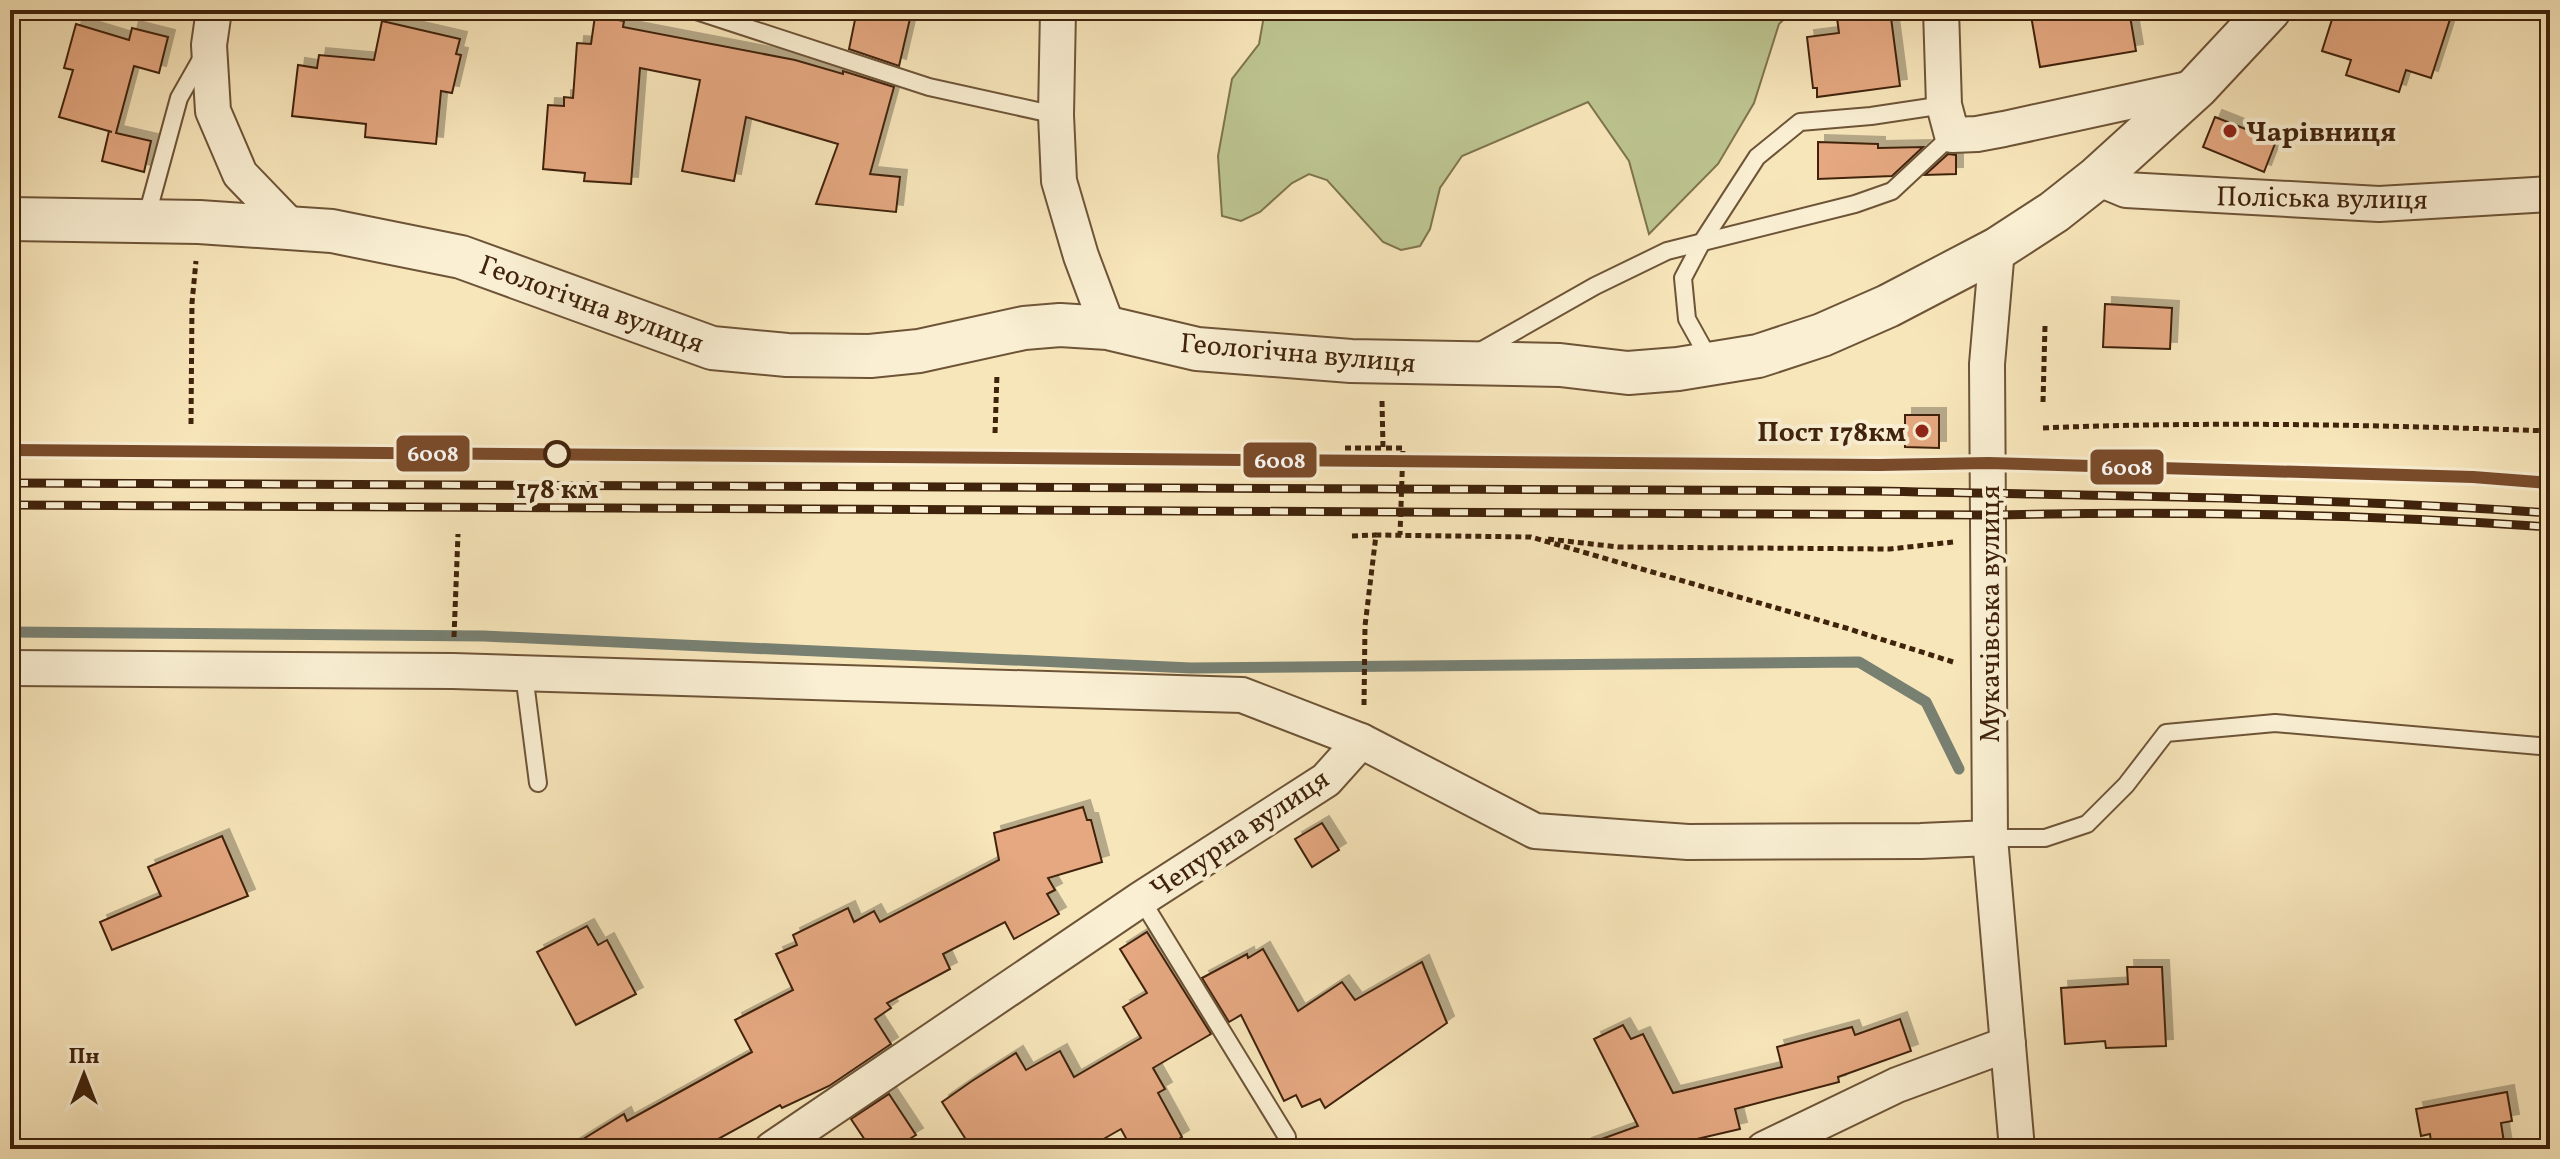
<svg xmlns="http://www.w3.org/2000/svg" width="2560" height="1159" viewBox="0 0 2560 1159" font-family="Vollkorn,serif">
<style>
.green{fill:#bdc591;stroke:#7e744e;stroke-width:2}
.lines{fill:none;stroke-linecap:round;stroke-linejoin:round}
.stream{stroke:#788072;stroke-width:11}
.building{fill:#e5a881;stroke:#40230b;stroke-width:2;filter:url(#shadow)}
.service-casing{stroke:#6e5437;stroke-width:20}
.minor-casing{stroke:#6e5437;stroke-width:38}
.tertiary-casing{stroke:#6e5437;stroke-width:46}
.path{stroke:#40230b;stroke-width:5;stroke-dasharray:6 4;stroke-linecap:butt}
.service{stroke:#faefd3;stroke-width:16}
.minor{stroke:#faefd3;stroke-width:34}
.tertiary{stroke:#faefd3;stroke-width:42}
.rail-casing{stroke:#40230b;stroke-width:9}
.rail{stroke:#faefd3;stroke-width:6;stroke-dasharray:18;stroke-linecap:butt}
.rail-1-casing{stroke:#faefd3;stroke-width:18}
.rail-1{stroke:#7a4b2a;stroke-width:12}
.poi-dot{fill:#8f2418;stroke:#faefd3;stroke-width:3}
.stop-dot{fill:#faefd3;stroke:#40230b;stroke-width:4}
.labels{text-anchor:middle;stroke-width:8;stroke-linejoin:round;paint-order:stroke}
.poi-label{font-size:28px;font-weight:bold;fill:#40230b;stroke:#faefd3;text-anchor:start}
.street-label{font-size:28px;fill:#40230b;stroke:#faefd3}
.stop-label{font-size:28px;font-weight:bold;fill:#40230b;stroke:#faefd3}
.line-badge{stroke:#faefd3;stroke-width:3}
.badge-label{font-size:22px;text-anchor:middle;font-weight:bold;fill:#fff}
</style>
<defs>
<filter id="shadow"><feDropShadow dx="7" dy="-7" stdDeviation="0" flood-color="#0004"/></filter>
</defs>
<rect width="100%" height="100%" fill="#f8e6bb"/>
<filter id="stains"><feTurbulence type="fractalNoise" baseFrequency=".0025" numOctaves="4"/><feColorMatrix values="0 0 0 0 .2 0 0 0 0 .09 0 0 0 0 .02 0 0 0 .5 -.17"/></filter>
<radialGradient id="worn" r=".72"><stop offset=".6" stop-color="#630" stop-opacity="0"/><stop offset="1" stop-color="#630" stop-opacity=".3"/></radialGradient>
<path class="green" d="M 1265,10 L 1794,10 L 1779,24 L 1754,103 L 1718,164 L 1649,234 L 1629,161 L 1588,102 L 1462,156 L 1440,188 L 1430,229 L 1420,246 L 1401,250 L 1383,242 L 1327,180 L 1309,174 L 1292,183 L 1260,212 L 1241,221 L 1222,216 L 1218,156 L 1232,79 L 1259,44 Z"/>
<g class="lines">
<path class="stream" d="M 10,632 L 484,636 L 1191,668 L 1859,662 L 1926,702 L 1959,769"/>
</g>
<g class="building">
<path d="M 857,10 L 912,10 L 899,66 L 849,49 Z"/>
<path d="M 1836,10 L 1890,10 L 1900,86 L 1817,97 L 1817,88 L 1813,88 L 1807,37 L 1839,33 Z"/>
<path d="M 2030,10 L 2129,10 L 2136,51 L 2040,67 Z"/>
<path d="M 2335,10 L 2453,10 L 2431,78 L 2406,70 L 2399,92 L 2346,75 L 2351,60 L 2322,51 Z"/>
<path d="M 595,16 L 624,21 L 623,27 L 795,60 L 843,74 L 843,71 L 894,87 L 870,174 L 900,177 L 896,212 L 816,204 L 838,144 L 746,117 L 734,181 L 682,171 L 700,80 L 640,68 L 631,184 L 584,181 L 585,173 L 543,169 L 548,105 L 564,106 L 564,97 L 573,98 L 577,43 L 591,44 Z"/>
<path d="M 382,21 L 460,39 L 456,54 L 461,55 L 452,93 L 441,91 L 436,144 L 365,137 L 366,124 L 292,116 L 298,65 L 317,68 L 319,55 L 374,60 Z"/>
<path d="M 76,24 L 129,40 L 132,28 L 168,37 L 159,73 L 134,66 L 116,133 L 151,141 L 144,172 L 102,161 L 109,131 L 112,132 L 59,117 L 73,70 L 64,68 Z"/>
<path d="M 2215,117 L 2276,141 L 2264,172 L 2203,147 Z"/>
<path d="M 1818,142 L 1878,144 L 1878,148 L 1923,147 L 1892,176 L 1818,179 Z"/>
<path d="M 1948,154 L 1956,155 L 1956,174 L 1925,175 Z"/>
<path d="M 2105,304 L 2172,308 L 2170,349 L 2103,347 Z"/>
<path d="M 1905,415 L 1939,415 L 1939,448 L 1905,447 Z"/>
<path d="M 1083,807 L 1087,820 L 1091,820 L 1102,862 L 1048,878 L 1055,890 L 1047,894 L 1059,914 L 1014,939 L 1005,922 L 943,954 L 950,969 L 887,1003 L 891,1008 L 875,1019 L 891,1044 L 829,1086 L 782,1108 L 780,1105 L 700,1149 L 567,1149 L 624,1114 L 627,1121 L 752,1052 L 735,1020 L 793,990 L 776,954 L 797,945 L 793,935 L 848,908 L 854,922 L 874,911 L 880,922 L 999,860 L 994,833 Z"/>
<path d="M 1322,823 L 1339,850 L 1312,867 L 1295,839 Z"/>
<path d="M 222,836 L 248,896 L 112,950 L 100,922 L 161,896 L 148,867 Z"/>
<path d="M 587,926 L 598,945 L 607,940 L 636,994 L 576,1025 L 537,952 Z"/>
<path d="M 1147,932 L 1211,1034 L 1153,1068 L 1165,1089 L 1158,1093 L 1182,1137 L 1162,1149 L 1132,1149 L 1121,1129 L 1086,1149 L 972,1149 L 942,1102 L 972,1081 L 1016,1053 L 1026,1070 L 1060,1051 L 1074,1077 L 1141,1038 L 1123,1007 L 1147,993 L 1120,949 Z"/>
<path d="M 1263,949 L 1298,1011 L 1342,982 L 1355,1000 L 1422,962 L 1447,1023 L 1325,1108 L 1320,1099 L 1302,1107 L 1296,1095 L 1284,1101 L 1241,1015 L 1229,1022 L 1202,978 L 1247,954 L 1248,958 Z"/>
<path d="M 2127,967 L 2162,967 L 2166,1046 L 2106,1048 L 2105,1041 L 2065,1044 L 2061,988 L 2128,984 Z"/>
<path d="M 1900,1019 L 1911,1051 L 1838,1077 L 1839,1082 L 1735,1109 L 1740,1129 L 1697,1139 L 1701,1149 L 1586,1149 L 1585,1145 L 1638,1126 L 1594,1039 L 1623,1025 L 1631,1039 L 1643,1034 L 1673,1093 L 1782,1067 L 1777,1047 L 1852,1027 L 1855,1035 Z"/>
<path d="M 2507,1092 L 2512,1121 L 2501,1123 L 2505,1149 L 2432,1149 L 2430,1134 L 2421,1136 L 2416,1109 Z"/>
<path d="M 889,1094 L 916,1135 L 893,1149 L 871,1149 L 851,1119 Z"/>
</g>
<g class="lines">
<defs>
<g id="service">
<path d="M 693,10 L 929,87 L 1056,115"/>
<path d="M 146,219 L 179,98 L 204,54"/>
<path d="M 1477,353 L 1595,286 L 1667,251 L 1855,204 L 1892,191 L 1952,135"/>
<path d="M 1712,364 L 1687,319 L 1683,278 L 1702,242 L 1757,157 L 1800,122 L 1871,116 L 1944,105"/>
<path d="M 524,674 L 538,783"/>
<path d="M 1990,838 L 2045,838 L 2087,824 L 2126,785 L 2166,733 L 2275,723 L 2550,747"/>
<path d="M 1141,899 L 1287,1137"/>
</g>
<g id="minor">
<path d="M 214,10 L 209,45 L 213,111 L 240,174 L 292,228"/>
<path d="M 1058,10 L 1056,115 L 1059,181 L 1081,256 L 1108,328"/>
<path d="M 1941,10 L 1944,105 L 1952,135 L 1977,134 L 2004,129 L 2197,87"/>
<path d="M 2097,178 L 2126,190 L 2379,204 L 2550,194"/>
<path d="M 1997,249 L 1987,364 L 1990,838 L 2017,1149"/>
<path d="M 10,668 L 453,671 L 1242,695 L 1361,741"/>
<path d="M 772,1149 L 1141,899 L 1326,780 L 1361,741 L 1535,831 L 1688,842 L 1921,841 L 1990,838"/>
<path d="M 1764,1149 L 1897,1085 L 2008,1044"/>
</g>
<path id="tertiary" d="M 10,219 L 199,222 L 332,231 L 461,257 L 712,348 L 787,355 L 870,356 L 919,351 L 1024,328 L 1060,325 L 1108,328 L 1197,349 L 1351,361 L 1560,365 L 1628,373 L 1678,369 L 1758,356 L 1822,335 L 1888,306 L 1997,249 L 2054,212 L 2097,178 L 2197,87 L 2269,10"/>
</defs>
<use href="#service" class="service-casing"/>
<use href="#minor" class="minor-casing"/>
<use href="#tertiary" class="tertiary-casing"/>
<g class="path">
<path d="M 1382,401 L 1383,448 L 1403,448 L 1400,535"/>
<path d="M 2043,402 L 2045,326"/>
<path d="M 191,424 L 192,303 L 196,261"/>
<path d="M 2043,428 C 2212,421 2381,425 2550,431"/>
<path d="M 995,433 L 997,374"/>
<path d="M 1345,448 L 1383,448"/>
<path d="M 15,529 L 16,632"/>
<path d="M 1352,536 L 1376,535"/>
<path d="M 1548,539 L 1618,547 L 1890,549 L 1953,542"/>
<path d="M 454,637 L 458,534"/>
<path d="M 1364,705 L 1365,626 L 1376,535 L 1531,537 L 1846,628 L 1953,662"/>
</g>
<use href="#service" class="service"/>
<use href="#minor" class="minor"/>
<use href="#tertiary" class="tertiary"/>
<defs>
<g id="rail">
<path d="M 10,483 L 1876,491 C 2101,496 2326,497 2550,513"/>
<path d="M 10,505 L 1988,515 C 2175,511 2364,514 2550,527"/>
</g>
</defs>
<use href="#rail" class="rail-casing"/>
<use href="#rail" class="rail"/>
<defs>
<path id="rail-1" d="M 10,450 L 1879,465 L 1988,463 L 2473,477 L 2550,483"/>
</defs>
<use href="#rail-1" class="rail-1-casing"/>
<use href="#rail-1" class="rail-1"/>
</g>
<g class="poi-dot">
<circle cx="2230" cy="131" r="8"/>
<circle cx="1922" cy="431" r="8"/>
</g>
<circle class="stop-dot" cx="557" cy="454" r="12"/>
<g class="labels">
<g class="poi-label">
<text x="2246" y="141">Чарівниця</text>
<text x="1906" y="441" text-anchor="end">Пост 178км</text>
</g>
<g class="street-label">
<text transform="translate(2322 197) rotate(1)" y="10">Поліська вулиця</text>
<text transform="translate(592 303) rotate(20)" y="10">Геологічна вулиця</text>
<text transform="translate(1298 352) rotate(5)" y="10">Геологічна вулиця</text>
<text transform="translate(1989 614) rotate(-90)" y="10">Мукачівська вулиця</text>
<text transform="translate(1239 833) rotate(-34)" y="10">Чепурна вулиця</text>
</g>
<g class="stop-label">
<text x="557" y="498">178 км</text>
</g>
</g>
<g class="line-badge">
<rect x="395" y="434" width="76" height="39" rx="8" fill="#7a4b2a"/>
<rect x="1242" y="441" width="76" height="38" rx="8" fill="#7a4b2a"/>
<rect x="2089" y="448" width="76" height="38" rx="8" fill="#7a4b2a"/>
</g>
<g class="badge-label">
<text x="433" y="461">6008</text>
<text x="1280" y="468">6008</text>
<text x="2127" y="475">6008</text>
</g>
<rect width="2560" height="1159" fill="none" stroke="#f8e6bb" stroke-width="40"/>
<rect x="12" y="12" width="2536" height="1135" fill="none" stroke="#40230b" stroke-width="4"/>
<rect x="20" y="20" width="2520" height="1119" fill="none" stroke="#40230b" stroke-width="2"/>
<g transform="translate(84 1075)" stroke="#faefd3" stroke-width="6" paint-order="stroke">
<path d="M0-6L14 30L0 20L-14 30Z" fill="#40230b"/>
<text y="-12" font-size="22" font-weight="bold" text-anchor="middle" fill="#40230b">Пн</text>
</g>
<rect width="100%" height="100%" filter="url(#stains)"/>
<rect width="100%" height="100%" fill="url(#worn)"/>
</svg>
